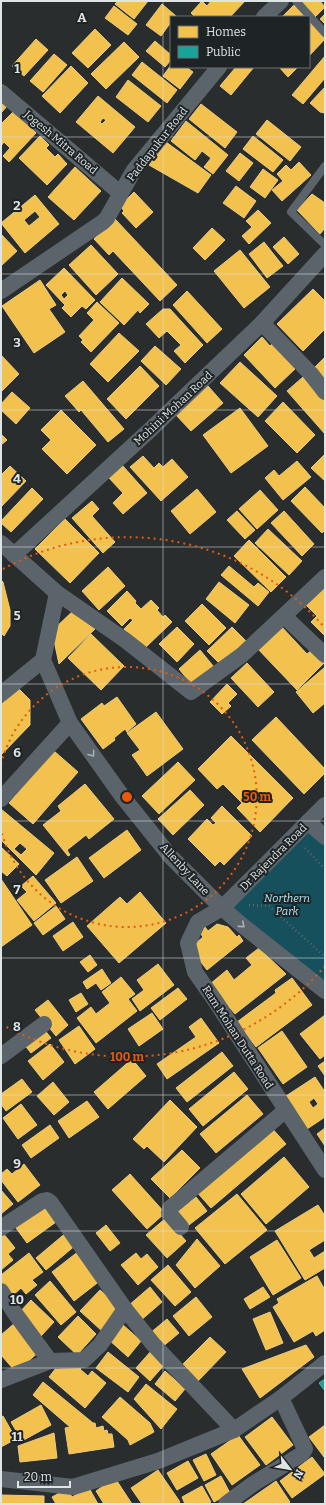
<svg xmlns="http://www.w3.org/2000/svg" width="326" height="1505" viewBox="0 0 326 1505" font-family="Bitter,serif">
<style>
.green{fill:#16505c}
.homes{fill:#f2c14e;stroke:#eccc7b;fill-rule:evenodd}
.public{fill:#17a398;stroke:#53b6af}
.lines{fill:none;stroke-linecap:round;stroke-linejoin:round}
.path{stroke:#5f666a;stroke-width:2.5;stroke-dasharray:1 3;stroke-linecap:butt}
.service{stroke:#5b646b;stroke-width:8}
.minor{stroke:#5b646b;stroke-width:16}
.oneway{stroke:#aab1b4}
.grid{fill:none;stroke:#dfe4e5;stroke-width:1;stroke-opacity:0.55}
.ring{fill:none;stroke:#e8590c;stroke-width:2;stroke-dasharray:2 4}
.labels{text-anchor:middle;stroke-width:4;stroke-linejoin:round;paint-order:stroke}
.street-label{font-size:11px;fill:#dfe4e5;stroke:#1e2426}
.park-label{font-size:11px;font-style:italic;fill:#b2e9f7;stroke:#1e2426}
.grid-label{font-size:13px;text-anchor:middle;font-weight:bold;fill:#dfe4e5;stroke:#1e2426;stroke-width:4;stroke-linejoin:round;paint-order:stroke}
.centre{fill:#e8590c;stroke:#1e2426;stroke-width:2}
.ring-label{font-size:12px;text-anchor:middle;font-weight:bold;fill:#e8590c;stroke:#1e2426;stroke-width:4;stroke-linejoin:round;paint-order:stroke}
</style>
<rect width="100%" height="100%" fill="#292d2e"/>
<path class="green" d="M 309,827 L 325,842 L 325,984 L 230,909 Z"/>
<g class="homes">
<path d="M 118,1 L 148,1 L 134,19 L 115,4 Z"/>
<path d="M 202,1 L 207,6 L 211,1 L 245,1 L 230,17 L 195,17 L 191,13 Z"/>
<path d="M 300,1 L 320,1 L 325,7 L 315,17 Z"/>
<path d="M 296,3 L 307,17 L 282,17 Z"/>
<path d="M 162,4 L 176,16 L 175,17 L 171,17 L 171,22 L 161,36 L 146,25 Z"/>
<path d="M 114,6 L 137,24 L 128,35 L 105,18 Z"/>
<path d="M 325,14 L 325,24 L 320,19 Z"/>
<path d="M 309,20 L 325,39 L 309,56 Z"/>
<path d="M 95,29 L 111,45 L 88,68 L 72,53 Z"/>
<path d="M 36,39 L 48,50 L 24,76 L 12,66 Z"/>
<path d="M 155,41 L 171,55 L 171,60 L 165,67 L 146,51 Z"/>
<path d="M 124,42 L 139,57 L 106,89 L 91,74 Z"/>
<path d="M 54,54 L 67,65 L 43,92 L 30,81 Z"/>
<path d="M 325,56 L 325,78 L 303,104 L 292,95 Z"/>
<path d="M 142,62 L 177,90 L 167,103 L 132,75 Z"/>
<path d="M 171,65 L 171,67 L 186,67 L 193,72 L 180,89 L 163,76 Z"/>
<path d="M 71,66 L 88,83 L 60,113 L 42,96 Z"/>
<path d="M 236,67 L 254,67 L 231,95 L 220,86 Z"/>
<path d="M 279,67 L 298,67 L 288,77 Z"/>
<path d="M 128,80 L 161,106 L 148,122 L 116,97 Z"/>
<path d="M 325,87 L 325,113 L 320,112 L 310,103 Z"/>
<path d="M 98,96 L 135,127 L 113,153 L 76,122 ZM 103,118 L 106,120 L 102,124 L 100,122 Z"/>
<path d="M 1,98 L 8,105 L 1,113 Z"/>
<path d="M 201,104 L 237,132 L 225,148 L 189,119 Z"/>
<path d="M 14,111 L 36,133 L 9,162 L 3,156 L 10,148 L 4,142 L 1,146 L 1,124 Z"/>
<path d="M 267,120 L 301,147 L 290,161 L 256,134 Z"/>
<path d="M 186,121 L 228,155 L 213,174 L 204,167 L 211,158 L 202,151 L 195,160 L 171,141 Z"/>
<path d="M 40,136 L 49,145 L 46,148 L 55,157 L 58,154 L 67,164 L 47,185 L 19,158 Z"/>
<path d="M 253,136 L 283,160 L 273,172 L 243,149 Z"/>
<path d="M 166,142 L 211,175 L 198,193 L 149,165 Z"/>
<path d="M 240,153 L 253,163 L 239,181 L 226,171 Z"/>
<path d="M 299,162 L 311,175 L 282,201 L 272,190 L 283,181 L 277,174 L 286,165 L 291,170 Z"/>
<path d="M 75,167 L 101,191 L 74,220 L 48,197 Z"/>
<path d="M 263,169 L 278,180 L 265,198 L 250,187 Z"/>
<path d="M 236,186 L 256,201 L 244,218 L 223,203 Z"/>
<path d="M 134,192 L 153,212 L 136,228 L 122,213 L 124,211 L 120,206 Z"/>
<path d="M 312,194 L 325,203 L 325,228 L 320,234 L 297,210 Z"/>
<path d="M 35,195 L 59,224 L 25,253 L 1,223 ZM 35,211 L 40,217 L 29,226 L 24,220 Z"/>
<path d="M 258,210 L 271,223 L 249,244 L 242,236 L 252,227 L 246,221 Z"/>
<path d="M 115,219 L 177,285 L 160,301 L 113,251 L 109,255 L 94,239 Z"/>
<path d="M 212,228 L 225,240 L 205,260 L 193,248 Z"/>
<path d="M 1,234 L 17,251 L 1,266 Z"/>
<path d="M 284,237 L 299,254 L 288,264 L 273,247 Z"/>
<path d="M 264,242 L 283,266 L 267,278 L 249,254 Z"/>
<path d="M 91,245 L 118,274 L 96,295 L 69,265 Z"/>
<path d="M 240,250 L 270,287 L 244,308 L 214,271 Z"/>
<path d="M 64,268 L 95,300 L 86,309 L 82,306 L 71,317 L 62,308 L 65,305 L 46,285 ZM 65,291 L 68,295 L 64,299 L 61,295 Z"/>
<path d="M 122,278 L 149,304 L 140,313 L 138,310 L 124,325 L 100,302 Z"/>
<path d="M 40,280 L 56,305 L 49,309 L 65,332 L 34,353 L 2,306 Z"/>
<path d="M 313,289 L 325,301 L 325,329 L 303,351 L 277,324 Z"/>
<path d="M 187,291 L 222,329 L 207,343 L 173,305 Z"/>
<path d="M 97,302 L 119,323 L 91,352 L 81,342 L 83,340 L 79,336 L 94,320 L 87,313 Z"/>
<path d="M 163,309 L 170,309 L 203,345 L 185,363 L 174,351 L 181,345 L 167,331 L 159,338 L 146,324 Z"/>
<path d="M 119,333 L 139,351 L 108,382 L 90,364 Z"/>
<path d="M 262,337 L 270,346 L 272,344 L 296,368 L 275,388 L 244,355 Z"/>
<path d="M 155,346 L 181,369 L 166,385 L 141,361 Z"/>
<path d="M 1,355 L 19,374 L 2,391 L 1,389 Z"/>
<path d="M 325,357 L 325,384 L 312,370 Z"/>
<path d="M 240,362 L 277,396 L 258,417 L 220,383 Z"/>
<path d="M 140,366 L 159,386 L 126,419 L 107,399 Z"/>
<path d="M 303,377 L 325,402 L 325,434 L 287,391 Z"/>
<path d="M 83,381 L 124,429 L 108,442 L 81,410 L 79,412 L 65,396 Z"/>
<path d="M 208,386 L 223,403 L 191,431 L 175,414 Z"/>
<path d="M 12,392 L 30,408 L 16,424 L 1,410 L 1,404 Z"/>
<path d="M 283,402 L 315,435 L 297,453 L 265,421 Z"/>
<path d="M 240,408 L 268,446 L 231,473 L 203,435 Z"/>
<path d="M 61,410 L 96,445 L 67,474 L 42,449 L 51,440 L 41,430 Z"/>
<path d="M 1,434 L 7,440 L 1,445 Z"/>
<path d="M 325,454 L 325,481 L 311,468 Z"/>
<path d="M 143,456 L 154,468 L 159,463 L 163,467 L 172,459 L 188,477 L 161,501 L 130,467 Z"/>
<path d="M 297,461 L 311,477 L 283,500 L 265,478 L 274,470 L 279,476 Z"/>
<path d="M 122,465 L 147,493 L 123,514 L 113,503 L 123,493 L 109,478 Z"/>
<path d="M 10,466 L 26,481 L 1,507 L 1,475 Z"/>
<path d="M 305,487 L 325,508 L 325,530 L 322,533 L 291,501 Z"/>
<path d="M 32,488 L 43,499 L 11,532 L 1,523 L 1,521 Z"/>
<path d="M 197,489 L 216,512 L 190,534 L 171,511 Z"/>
<path d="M 260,490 L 278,510 L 257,529 L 239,509 Z"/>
<path d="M 92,501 L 99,509 L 92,516 L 115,542 L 103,553 L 72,518 Z"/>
<path d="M 237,511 L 255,530 L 245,539 L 227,520 Z"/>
<path d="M 284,511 L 314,544 L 302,556 L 271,523 Z"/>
<path d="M 65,519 L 99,553 L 70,583 L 35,549 Z"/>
<path d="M 268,529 L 302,561 L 289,575 L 255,543 Z"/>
<path d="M 249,540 L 286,577 L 271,592 L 234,556 Z"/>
<path d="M 229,566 L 254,587 L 258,583 L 269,592 L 258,606 L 221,575 Z"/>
<path d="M 108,567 L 125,586 L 99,610 L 82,591 Z"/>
<path d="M 1,580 L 3,582 L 10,610 L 10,626 L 4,636 L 1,633 Z"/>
<path d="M 219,582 L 249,605 L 235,623 L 206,599 Z"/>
<path d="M 320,586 L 325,591 L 325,636 L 311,622 L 317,616 L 303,602 Z"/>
<path d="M 127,591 L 136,601 L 135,603 L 141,609 L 151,600 L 159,608 L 157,610 L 163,617 L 165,615 L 172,622 L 144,649 L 124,629 L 133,620 L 130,618 L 122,626 L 107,611 Z"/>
<path d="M 202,604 L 226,628 L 209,645 L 185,621 Z"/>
<path d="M 75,609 L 95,629 L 59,664 L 52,631 Z"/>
<path d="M 279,624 L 307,654 L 313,649 L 325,662 L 297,690 L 256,647 Z"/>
<path d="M 177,627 L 194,644 L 177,662 L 159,644 Z"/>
<path d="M 232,627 L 246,641 L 221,665 L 207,651 Z"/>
<path d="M 91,634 L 124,666 L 101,690 L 68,658 Z"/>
<path d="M 200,650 L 214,667 L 193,686 L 179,669 Z"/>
<path d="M 247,663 L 274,692 L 258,707 L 231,678 Z"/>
<path d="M 325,667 L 325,703 L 313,713 L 296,692 Z"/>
<path d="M 227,684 L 237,694 L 228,703 L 231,706 L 222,714 L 210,702 Z"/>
<path d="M 17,687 L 30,700 L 30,725 L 1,755 L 1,705 Z"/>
<path d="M 117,697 L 136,724 L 127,732 L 125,729 L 114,738 L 115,740 L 103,749 L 81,719 L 102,703 L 104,706 Z"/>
<path d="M 156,712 L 183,749 L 147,776 L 132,755 L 140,750 L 127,733 Z"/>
<path d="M 276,717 L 325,769 L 325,773 L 304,794 L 252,740 Z"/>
<path d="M 231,736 L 293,798 L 260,832 L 237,808 L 242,803 L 223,784 L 217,789 L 198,769 Z"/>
<path d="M 54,751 L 78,772 L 33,824 L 9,803 Z"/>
<path d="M 178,762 L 195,780 L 159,814 L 142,796 Z"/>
<path d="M 85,784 L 114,819 L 89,839 L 86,835 L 67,850 L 70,855 L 68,856 L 43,825 L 61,811 L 58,806 Z"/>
<path d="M 190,790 L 204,805 L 173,835 L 158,819 Z"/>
<path d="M 222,806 L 252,836 L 224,865 L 220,861 L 215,866 L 188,839 L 207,819 L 213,825 L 216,823 L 211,818 Z"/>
<path d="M 1,809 L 54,853 L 36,875 L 1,840 ZM 20,843 L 27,849 L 21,855 L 14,849 Z"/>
<path d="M 127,830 L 141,850 L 104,878 L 89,858 Z"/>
<path d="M 1,847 L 19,864 L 7,876 L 1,871 Z"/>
<path d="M 77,857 L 93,881 L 61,903 L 45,880 Z"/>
<path d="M 33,876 L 56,903 L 34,921 L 17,900 L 27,892 L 21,886 Z"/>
<path d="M 1,879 L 32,925 L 1,947 Z"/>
<path d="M 140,892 L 166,923 L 119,963 L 87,926 L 120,897 L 127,904 Z"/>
<path d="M 56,906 L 65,919 L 43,935 L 34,923 Z"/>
<path d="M 73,922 L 83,937 L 63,951 L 53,936 Z"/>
<path d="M 217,924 L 228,927 L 237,937 L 239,935 L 243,941 L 207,970 L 194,953 L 196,943 L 203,937 L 199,931 L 205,927 L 208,931 Z"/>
<path d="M 259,948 L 286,974 L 235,1014 L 210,984 L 227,970 L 234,980 L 252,965 L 246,958 Z"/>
<path d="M 90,955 L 97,965 L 88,972 L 80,962 Z"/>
<path d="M 158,964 L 174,985 L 140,1011 L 132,999 L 144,990 L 137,980 Z"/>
<path d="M 102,969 L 111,983 L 101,990 L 96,983 L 87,989 L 83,982 Z"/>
<path d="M 121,977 L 135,994 L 128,999 L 137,1011 L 96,1043 L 77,1018 L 91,1007 L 96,1014 L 110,1003 L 102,992 Z"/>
<path d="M 292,978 L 312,1005 L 256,1047 L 237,1022 L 276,993 L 275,990 Z"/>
<path d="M 178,988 L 187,999 L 160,1020 L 151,1008 Z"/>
<path d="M 81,993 L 88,1004 L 76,1012 L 69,1000 Z"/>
<path d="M 48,1000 L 68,1025 L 56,1036 L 35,1010 Z"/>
<path d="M 152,1013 L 163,1029 L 139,1046 L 128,1029 Z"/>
<path d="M 325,1015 L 325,1055 L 320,1059 L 300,1034 Z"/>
<path d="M 201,1018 L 219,1043 L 167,1079 L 157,1064 L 196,1037 L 189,1027 Z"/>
<path d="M 79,1026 L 95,1049 L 75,1064 L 59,1040 Z"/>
<path d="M 43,1028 L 51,1038 L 31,1053 L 23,1043 Z"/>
<path d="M 282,1031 L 307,1067 L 283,1084 L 258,1048 Z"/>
<path d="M 50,1044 L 64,1062 L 43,1080 L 28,1061 Z"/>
<path d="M 222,1052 L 233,1066 L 187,1102 L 176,1088 Z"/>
<path d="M 132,1059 L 146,1076 L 108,1109 L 94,1092 Z"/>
<path d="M 325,1061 L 325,1076 L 318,1066 Z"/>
<path d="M 234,1072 L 248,1089 L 203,1126 L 189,1109 Z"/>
<path d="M 315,1077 L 325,1092 L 325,1117 L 307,1129 L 286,1096 ZM 314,1098 L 318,1104 L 313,1108 L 309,1102 Z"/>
<path d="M 22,1079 L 32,1092 L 6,1111 L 1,1104 L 1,1094 Z"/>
<path d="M 53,1082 L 69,1102 L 54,1115 L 37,1096 Z"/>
<path d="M 247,1095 L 263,1114 L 216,1153 L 200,1134 Z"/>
<path d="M 170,1100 L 197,1127 L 164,1162 L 147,1146 L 144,1149 L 133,1139 Z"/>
<path d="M 87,1101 L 99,1117 L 69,1138 L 58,1121 Z"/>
<path d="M 21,1104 L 37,1125 L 18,1139 L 3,1118 Z"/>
<path d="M 50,1125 L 59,1138 L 31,1158 L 22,1145 Z"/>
<path d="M 270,1126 L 286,1144 L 211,1208 L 195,1190 Z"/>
<path d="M 325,1128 L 325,1146 L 317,1134 Z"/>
<path d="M 182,1150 L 200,1168 L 170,1198 L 151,1179 Z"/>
<path d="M 284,1157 L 309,1187 L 266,1224 L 241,1194 Z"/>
<path d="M 24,1164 L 40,1185 L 18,1202 L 1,1180 L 1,1174 L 7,1169 L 12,1174 Z"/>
<path d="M 130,1174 L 165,1213 L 147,1229 L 112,1190 Z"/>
<path d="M 1,1190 L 13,1204 L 1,1214 Z"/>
<path d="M 237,1194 L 267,1230 L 225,1264 L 195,1228 Z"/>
<path d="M 196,1197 L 207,1211 L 185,1228 L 175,1214 Z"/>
<path d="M 318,1205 L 325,1216 L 325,1240 L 309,1250 L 314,1258 L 325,1251 L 325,1268 L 305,1280 L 275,1231 Z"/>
<path d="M 45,1207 L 56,1222 L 27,1243 L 16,1228 Z"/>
<path d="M 166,1218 L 186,1241 L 167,1258 L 146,1235 Z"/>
<path d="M 106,1225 L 120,1243 L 110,1251 L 96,1233 Z"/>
<path d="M 67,1232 L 77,1244 L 46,1270 L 36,1258 Z"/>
<path d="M 3,1233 L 15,1248 L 8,1254 L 13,1260 L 1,1270 L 1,1235 Z"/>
<path d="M 197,1239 L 220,1266 L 195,1288 L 176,1265 Z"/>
<path d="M 277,1240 L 301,1278 L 273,1295 L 250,1257 Z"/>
<path d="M 79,1251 L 101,1280 L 74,1301 L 52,1272 Z"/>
<path d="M 29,1253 L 43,1272 L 32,1280 L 37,1285 L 26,1294 L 21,1288 L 12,1296 L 1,1282 L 1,1275 Z"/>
<path d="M 136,1253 L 141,1259 L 147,1254 L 158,1267 L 138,1285 L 121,1265 Z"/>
<path d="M 168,1265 L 191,1292 L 175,1306 L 151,1280 Z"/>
<path d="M 317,1276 L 325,1290 L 325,1330 L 316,1336 L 313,1331 L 294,1342 L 273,1307 L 279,1303 L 277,1299 Z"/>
<path d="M 50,1281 L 76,1312 L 61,1325 L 35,1295 Z"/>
<path d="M 150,1287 L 162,1302 L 140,1321 L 128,1306 Z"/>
<path d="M 263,1287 L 270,1297 L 250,1309 L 244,1299 Z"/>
<path d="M 100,1290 L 122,1309 L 102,1331 L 80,1311 Z"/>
<path d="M 196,1297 L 212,1317 L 189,1336 L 173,1316 Z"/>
<path d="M 31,1300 L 54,1322 L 41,1336 L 18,1314 Z"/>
<path d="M 270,1312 L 283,1343 L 266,1350 L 253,1319 Z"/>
<path d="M 78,1316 L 96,1334 L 77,1355 L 58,1337 Z"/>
<path d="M 167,1319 L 179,1333 L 161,1348 L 149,1334 Z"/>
<path d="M 16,1322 L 41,1350 L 16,1372 L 1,1355 L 1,1335 Z"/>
<path d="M 122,1324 L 141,1341 L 128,1357 L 108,1339 Z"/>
<path d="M 210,1337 L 226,1352 L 198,1381 L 182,1365 Z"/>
<path d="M 306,1345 L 314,1357 L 260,1398 L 242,1369 Z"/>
<path d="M 152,1350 L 166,1363 L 150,1381 L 136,1368 Z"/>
<path d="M 108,1352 L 139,1377 L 128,1392 L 96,1368 Z"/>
<path d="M 63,1364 L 82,1367 L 80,1369 L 88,1376 L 92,1371 L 106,1383 L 85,1408 L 49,1377 L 56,1368 L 58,1370 Z"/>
<path d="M 165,1371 L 185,1389 L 175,1401 L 155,1384 Z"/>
<path d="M 43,1382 L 93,1423 L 95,1423 L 96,1428 L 103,1426 L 104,1431 L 107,1430 L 108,1434 L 112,1434 L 114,1447 L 69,1454 L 65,1428 L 70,1427 L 33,1395 Z"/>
<path d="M 146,1384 L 177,1409 L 161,1429 L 134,1399 Z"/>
<path d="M 120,1397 L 150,1423 L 154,1432 L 130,1445 L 128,1440 L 102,1417 Z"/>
<path d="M 41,1405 L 51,1425 L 22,1441 L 11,1422 Z"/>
<path d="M 3,1416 L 16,1439 L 1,1447 L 1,1417 Z"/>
<path d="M 272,1417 L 293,1445 L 266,1465 L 245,1437 Z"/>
<path d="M 325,1425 L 325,1456 L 324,1457 L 309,1437 Z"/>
<path d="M 54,1433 L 57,1458 L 20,1462 L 18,1446 Z"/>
<path d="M 238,1435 L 260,1465 L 232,1485 L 211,1454 Z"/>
<path d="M 206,1454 L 216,1475 L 204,1481 L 193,1460 Z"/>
<path d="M 312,1457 L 325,1474 L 292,1498 L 280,1481 Z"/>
<path d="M 188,1461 L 198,1478 L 177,1490 L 167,1473 Z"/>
<path d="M 158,1470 L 180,1502 L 177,1504 L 160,1504 L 158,1502 L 154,1504 L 142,1504 L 131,1488 Z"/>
<path d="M 221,1476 L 230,1493 L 214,1502 L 205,1485 Z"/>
<path d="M 115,1478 L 132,1504 L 104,1504 L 96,1491 Z"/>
<path d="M 276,1481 L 290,1502 L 287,1504 L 243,1504 Z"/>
<path d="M 202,1486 L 211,1502 L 206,1504 L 185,1504 L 182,1497 Z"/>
<path d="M 89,1488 L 98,1504 L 56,1504 L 52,1497 L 67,1489 L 72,1497 Z"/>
<path d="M 1,1495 L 44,1496 L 44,1504 L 1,1504 Z"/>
</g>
<path class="public" d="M 325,1379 L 325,1391 L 319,1383 Z"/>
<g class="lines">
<g class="path">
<path d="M 305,848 L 325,869"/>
<path d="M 249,905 L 269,906 L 325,957"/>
</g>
<g class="service">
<path d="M 296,1 L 325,33"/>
<path d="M 325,166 L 291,212 L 325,245"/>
</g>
<g class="minor">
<path d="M 264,17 L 281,1"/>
<path d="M 1,92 L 120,193"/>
<path d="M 1,291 L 103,222 L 107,218 L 134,170 L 219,67"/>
<path d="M 262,323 L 311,374 L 325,392"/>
<path d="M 1,543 L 57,593 L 43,660 L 70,723 L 122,796 L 170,856 L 222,908 L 243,926 L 325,991"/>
<path d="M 14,555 L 151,429 L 262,323 L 325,254"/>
<path d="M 57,593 L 125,640 L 191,692 L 242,655 L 325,577"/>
<path d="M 284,616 L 325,655"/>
<path d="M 1,694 L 43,660"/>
<path d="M 1,799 L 70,723"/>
<path d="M 325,805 L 222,908 L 198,922 L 188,943 L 195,972 L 216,1002 L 325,1170"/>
<path d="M 308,822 L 325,837"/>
<path d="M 1,1056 L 44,1024"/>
<path d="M 181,1227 L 169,1213 L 170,1208 L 286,1110"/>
<path d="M 1,1228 L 42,1201 L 47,1200 L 51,1203 L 125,1309"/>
<path d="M 1,1291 L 14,1312 L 50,1361"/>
<path d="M 1,1380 L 50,1361 L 84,1360 L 100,1345 L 125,1309 L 153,1344 L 234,1430"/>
<path d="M 1,1479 L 73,1487 L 158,1461 L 234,1430 L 281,1398 L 325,1363"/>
<path d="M 226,1504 L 253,1484 L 302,1454 L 305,1449 L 281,1398"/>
</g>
</g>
<defs><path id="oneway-chevron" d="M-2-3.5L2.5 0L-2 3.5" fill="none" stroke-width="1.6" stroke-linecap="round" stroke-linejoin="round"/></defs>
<g class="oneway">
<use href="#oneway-chevron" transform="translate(92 754) rotate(54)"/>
<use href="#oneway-chevron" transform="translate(242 925) rotate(40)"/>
</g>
<path class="grid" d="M 163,1 L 163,1504M 1,137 L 325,137M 1,274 L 325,274M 1,410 L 325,410M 1,547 L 325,547M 1,684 L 325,684M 1,821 L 325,821M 1,958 L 325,958M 1,1095 L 325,1095M 1,1231 L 325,1231M 1,1368 L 325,1368"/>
<g class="ring">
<path d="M1 764A130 130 0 1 1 1 830"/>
<path d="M325 966A260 260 0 0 1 3 1025M3 569A260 260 0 0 1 325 628"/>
</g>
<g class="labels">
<g class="street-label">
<text transform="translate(61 142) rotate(40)" y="4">Jogesh Mitra Road</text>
<text transform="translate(157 144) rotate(-52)" y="4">Paddapukur Road</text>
<text transform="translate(173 408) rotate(-43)" y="4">Mohini Mohan Road</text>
<text transform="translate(273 857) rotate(-45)" y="4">Dr Rajendra Road</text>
<text transform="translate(185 869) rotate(47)" y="4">Allenby Lane</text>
<text transform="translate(238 1037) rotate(57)" y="4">Ram Mohan Dutta Road</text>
</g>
<g class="park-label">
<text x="287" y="902">Northern<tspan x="287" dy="13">Park</tspan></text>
</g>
</g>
<g class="grid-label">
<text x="82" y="22">A</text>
<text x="17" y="73">1</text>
<text x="17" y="210">2</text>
<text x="17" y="347">3</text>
<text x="17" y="483">4</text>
<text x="17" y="620">5</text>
<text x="17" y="757">6</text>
<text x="17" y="894">7</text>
<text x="17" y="1031">8</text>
<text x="17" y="1168">9</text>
<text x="17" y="1304">10</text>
<text x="17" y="1441">11</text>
</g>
<circle cx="127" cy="797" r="6" class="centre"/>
<g class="ring-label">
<text x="257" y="801">50 m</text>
<text x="127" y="1061">100 m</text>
</g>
<rect width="326" height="1505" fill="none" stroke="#dfe4e5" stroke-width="4"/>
<rect x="170" y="16" width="140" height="52" fill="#1e2426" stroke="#6b7172"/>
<rect x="178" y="26" width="20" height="12" fill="#f2c14e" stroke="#6b7172"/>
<text x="206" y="36" font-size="12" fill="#dfe4e5">Homes</text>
<rect x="178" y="46" width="20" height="12" fill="#17a398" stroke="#6b7172"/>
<text x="206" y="56" font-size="12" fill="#dfe4e5">Public</text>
<g transform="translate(290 1469) rotate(121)" stroke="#1e2426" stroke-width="3" paint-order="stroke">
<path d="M0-3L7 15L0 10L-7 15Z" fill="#dfe4e5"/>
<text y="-6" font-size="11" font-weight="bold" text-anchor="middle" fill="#dfe4e5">N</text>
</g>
<path d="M18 1481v6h52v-6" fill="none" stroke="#dfe4e5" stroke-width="2"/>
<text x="24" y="1481" font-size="12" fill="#dfe4e5" stroke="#1e2426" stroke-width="3" paint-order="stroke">20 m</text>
</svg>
